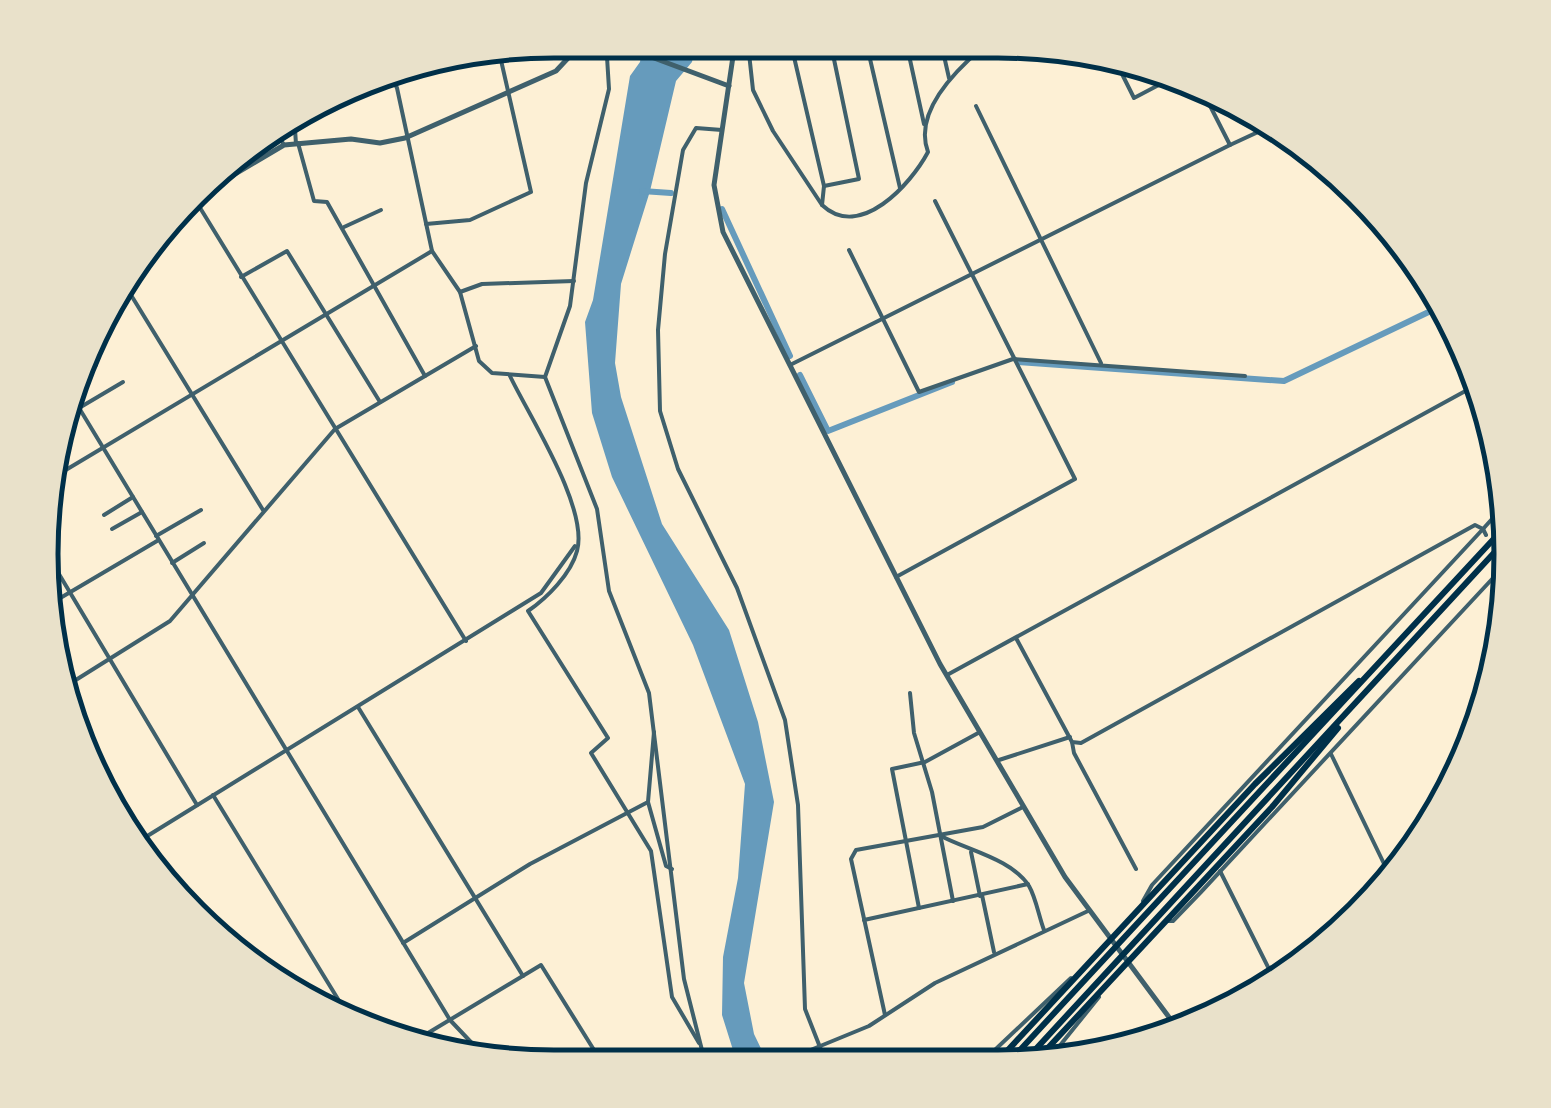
<svg xmlns="http://www.w3.org/2000/svg" width="1551" height="1108" viewBox="0 0 1551 1108" font-family="Bitter,serif">
<style>
.water{fill:#669bbc}
.lines{fill:none;stroke-linecap:round;stroke-linejoin:round}
.canal{stroke:#669bbc;stroke-width:6}
.minor{stroke:#3f606c;stroke-width:4}
.tertiary{stroke:#3f606c;stroke-width:5}
.trunk{stroke:#003049;stroke-width:6}
.rim{fill:none;stroke:#003049;stroke-width:5}
</style>
<rect width="100%" height="100%" fill="#fdf0d5"/>
<path class="water" d="M 643,42 L 696,43 L 692,62 L 676,81 L 650,191 L 621,284 L 615,363 L 621,397 L 662,524 L 729,630 L 758,722 L 774,802 L 744,983 L 754,1034 L 769,1065 L 738,1066 L 722,1015 L 723,957 L 738,878 L 745,784 L 693,645 L 612,477 L 592,413 L 585,322 L 593,300 L 630,76 L 640,62 Z"/>
<g class="lines">
<g class="canal">
<path d="M 642,191 L 671,193"/>
<path d="M 722,209 L 790,356"/>
<path d="M 1018,362 L 1284,381 L 1437,308"/>
<path d="M 800,375 L 828,431 L 952,382"/>
</g>
<g class="minor">
<path d="M 606,41 L 609,89 L 586,183 L 570,306 L 545,377 L 597,509 L 609,591 L 649,693 L 684,979 L 706,1066"/>
<path d="M 748,44 L 753,90 L 773,131 L 822,205 C 860,241 911,184 928,152 C 913,112 955,71 982,48"/>
<path d="M 791,44 L 824,186 L 822,205"/>
<path d="M 867,46 L 900,188"/>
<path d="M 907,46 L 924,124"/>
<path d="M 942,47 L 949,78"/>
<path d="M 1113,56 L 1134,98 L 1172,78"/>
<path d="M 389,72 L 397,88 L 432,251 L 460,292 L 479,361 L 492,373 L 545,377"/>
<path d="M 1202,90 L 1230,145 L 1273,125"/>
<path d="M 976,106 L 1101,363"/>
<path d="M 294,115 L 296,144"/>
<path d="M 272,125 L 284,145"/>
<path d="M 722,130 L 696,128 L 683,150 L 665,254 L 658,330 L 660,411 L 678,469 L 737,588 L 785,720 L 798,805 L 805,1009 L 827,1065"/>
<path d="M 298,143 L 314,201 L 327,202 L 425,376"/>
<path d="M 824,186 L 859,179 L 831,45"/>
<path d="M 194,198 L 466,641"/>
<path d="M 426,224 L 470,220 L 531,192 L 498,47"/>
<path d="M 344,227 L 381,210"/>
<path d="M 849,250 L 919,392 L 1013,359 L 1245,376"/>
<path d="M 241,277 L 287,251 L 380,402"/>
<path d="M 123,282 L 263,510"/>
<path d="M 460,292 L 482,284 L 574,281"/>
<path d="M 84,354 L 87,352"/>
<path d="M 792,364 L 1230,145"/>
<path d="M 510,376 C 529,416 589,508 577,551 C 571,574 547,598 528,611 L 608,738 L 591,753 L 651,851 L 672,997 L 699,1043"/>
<path d="M 76,377 L 96,365"/>
<path d="M 70,393 L 450,1020 L 486,1058"/>
<path d="M 79,408 L 123,382"/>
<path d="M 49,480 L 432,251"/>
<path d="M 104,515 L 133,497"/>
<path d="M 112,529 L 142,512"/>
<path d="M 156,536 L 201,510"/>
<path d="M 47,554 L 197,805"/>
<path d="M 172,563 L 204,543"/>
<path d="M 896,577 L 1075,479 L 935,201"/>
<path d="M 45,607 L 157,541"/>
<path d="M 1016,638 L 1072,742 L 1081,743 L 1475,525 L 1483,529 L 1500,510"/>
<path d="M 947,675 L 1480,383"/>
<path d="M 63,688 L 170,621 L 335,429 L 476,346"/>
<path d="M 910,693 L 914,733 L 932,792 L 953,901"/>
<path d="M 358,707 L 523,976"/>
<path d="M 1072,742 L 1074,753 L 1136,869"/>
<path d="M 1331,754 L 1388,872"/>
<path d="M 999,760 L 1070,737"/>
<path d="M 213,795 L 352,1022"/>
<path d="M 648,802 L 666,866 L 672,869"/>
<path d="M 941,836 C 967,850 1012,859 1029,886 C 1036,898 1039,917 1044,930"/>
<path d="M 136,843 L 541,593 L 575,546"/>
<path d="M 971,852 L 980,896"/>
<path d="M 1220,871 L 1274,979"/>
<path d="M 982,895 L 994,952"/>
<path d="M 1143,901 L 1152,885 L 1483,529 L 1486,535"/>
<path d="M 919,908 L 892,769 L 925,762 L 980,732"/>
<path d="M 864,920 L 1028,884"/>
<path d="M 1168,921 L 1173,921 L 1201,892 L 1507,563"/>
<path d="M 403,943 L 530,864 L 648,802 L 654,732"/>
<path d="M 885,1015 L 851,859 L 856,850 L 983,827 L 1023,807"/>
<path d="M 418,1039 L 541,965 L 604,1066"/>
<path d="M 980,1064 L 1071,978"/>
<path d="M 1045,1064 L 1099,997"/>
<path d="M 774,1065 L 869,1026 L 935,983 L 1088,911"/>
</g>
<g class="tertiary">
<path d="M 628,41 L 654,58 L 729,86"/>
<path d="M 735,43 L 714,185 L 723,232 L 940,664 L 1065,877 L 1180,1032"/>
<path d="M 169,213 L 284,145 L 351,139 L 380,143 L 405,138 L 556,71 L 584,41"/>
</g>
<g class="trunk">
<path d="M 995,1064 L 1255,784 L 1359,681"/>
<path d="M 1007,1064 L 1502,530"/>
<path d="M 1022,1064 L 1504,542"/>
<path d="M 1033,1064 L 1272,807 L 1338,728"/>
</g>
</g>
<path d="M0 0H1551V1108H0ZM554 58H998A496 496 0 0 1 1494 554V554A496 496 0 0 1 998 1050H554A496 496 0 0 1 58 554V554A496 496 0 0 1 554 58Z" fill="#e9e1ca" fill-rule="evenodd"/>
<path class="rim" d="M554 58H998A496 496 0 0 1 1494 554V554A496 496 0 0 1 998 1050H554A496 496 0 0 1 58 554V554A496 496 0 0 1 554 58Z"/>
</svg>
